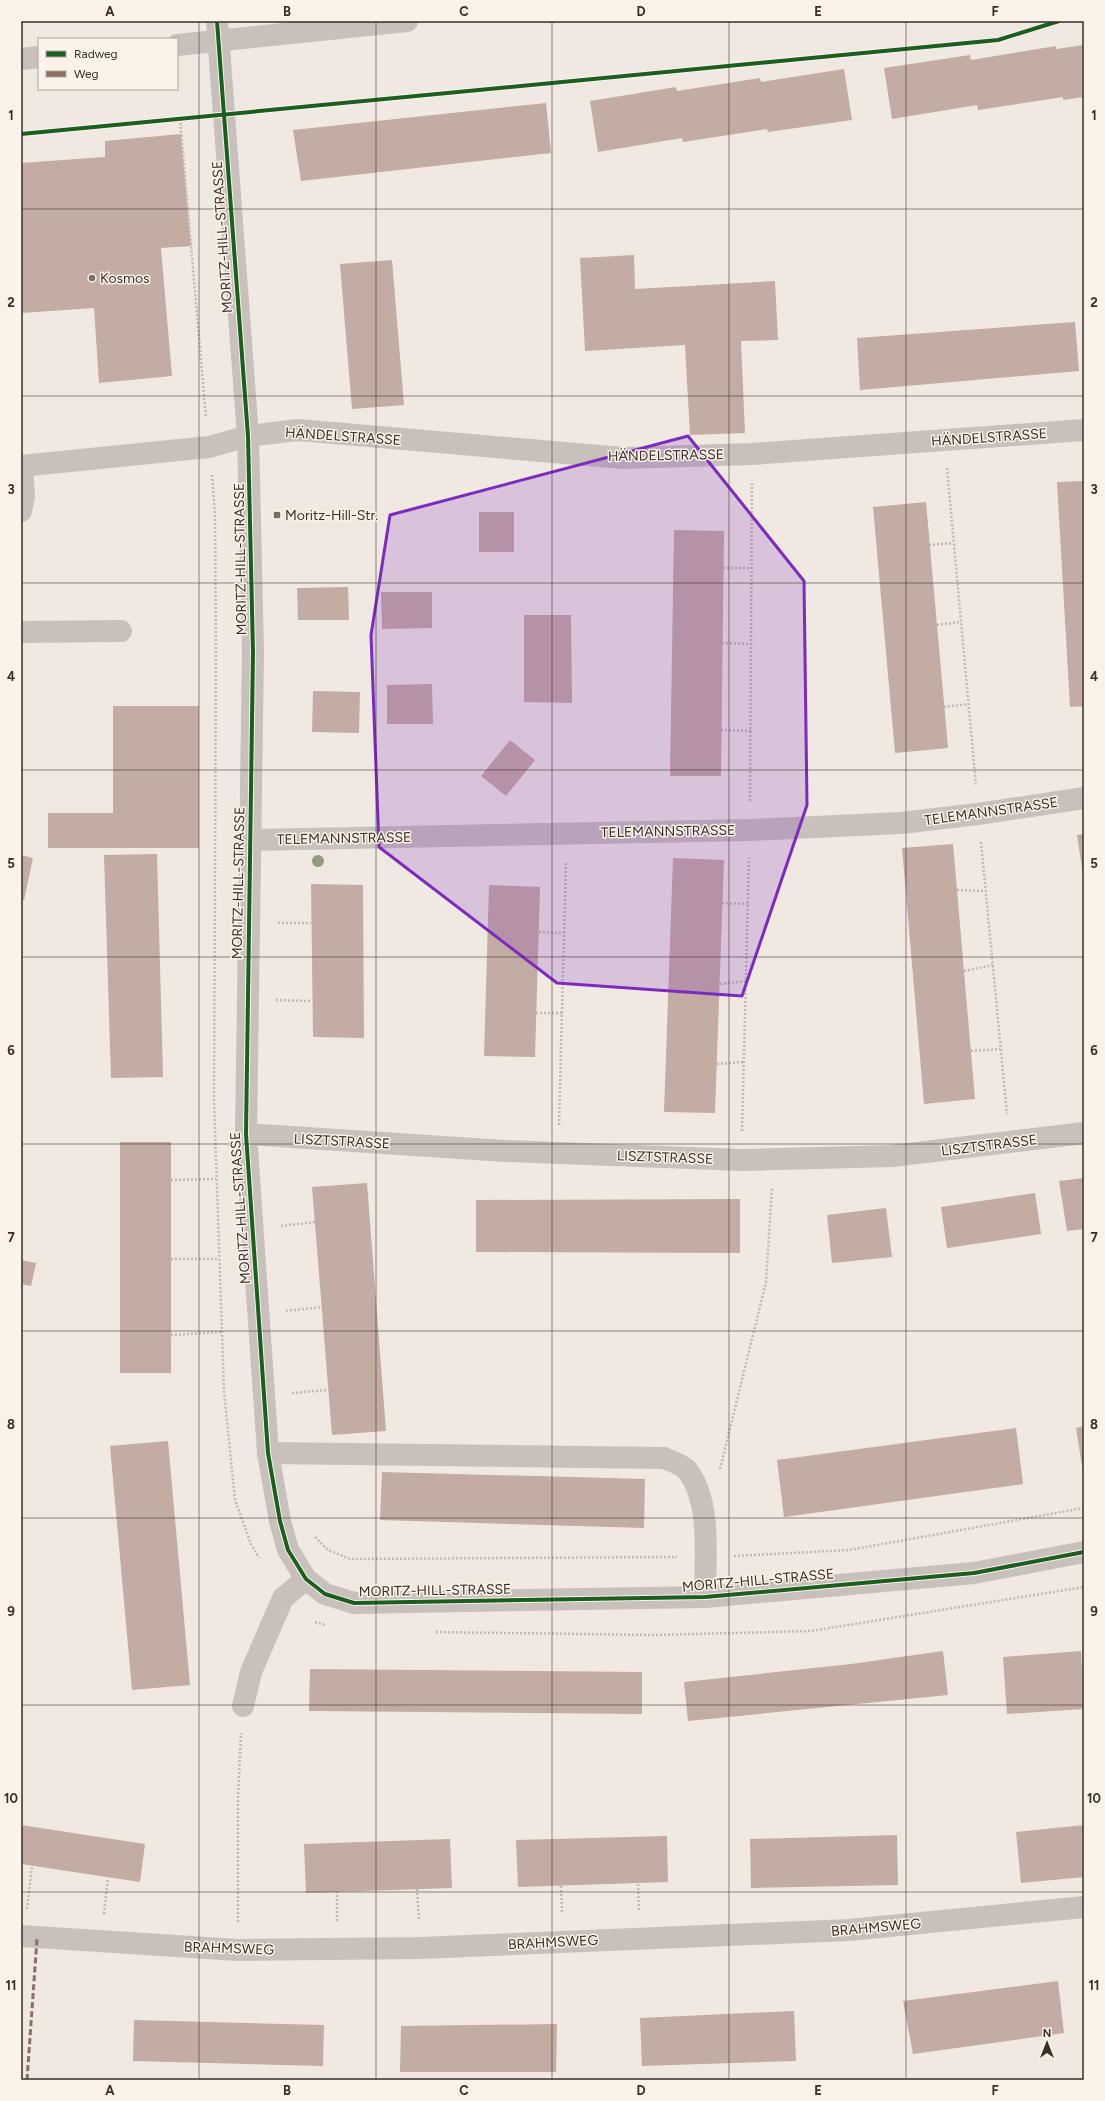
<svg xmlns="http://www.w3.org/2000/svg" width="1105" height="2101" viewBox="0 0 1105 2101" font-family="Figtree,sans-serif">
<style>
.building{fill:#c3aca3}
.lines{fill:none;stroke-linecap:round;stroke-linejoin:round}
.path{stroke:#c1b9b3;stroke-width:2.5;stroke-dasharray:2 2;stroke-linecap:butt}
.minor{stroke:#c8c1bb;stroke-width:22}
.quiet{stroke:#8d6e63;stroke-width:3;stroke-dasharray:6 3;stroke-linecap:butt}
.cycleway-casing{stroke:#fbf3ea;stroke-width:6}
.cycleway{stroke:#1b5e20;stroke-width:4}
.tree{fill:#939a7d}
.marked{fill:#7b2cbf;fill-opacity:0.2;stroke:#7b2cbf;stroke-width:3;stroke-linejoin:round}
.grid{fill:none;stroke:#392e28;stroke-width:1;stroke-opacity:0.55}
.poi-dot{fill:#796f69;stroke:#fbf3ea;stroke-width:1.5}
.labels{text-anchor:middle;stroke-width:3;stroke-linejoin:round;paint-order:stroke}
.street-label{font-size:14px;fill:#392e28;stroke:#fbf3ea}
.poi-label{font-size:14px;fill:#392e28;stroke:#fbf3ea;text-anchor:start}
.neatline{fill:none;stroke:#392e28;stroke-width:1.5}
.grid-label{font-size:13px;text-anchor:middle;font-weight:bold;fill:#392e28}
</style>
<rect width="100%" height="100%" fill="#efe9e2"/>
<g class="building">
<path d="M 1084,45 L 1084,97 L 1063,100 L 1063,97 L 978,110 L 977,105 L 892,119 L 884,68 L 970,55 L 971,60 L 1056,46 L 1056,49 Z"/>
<path d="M 844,69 L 852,120 L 768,132 L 767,129 L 683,142 L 682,138 L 598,152 L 590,101 L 676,87 L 677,91 L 760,78 L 761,82 Z"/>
<path d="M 546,103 L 551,153 L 301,181 L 293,130 Z"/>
<path d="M 181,134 L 191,246 L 161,248 L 172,376 L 99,383 L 94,308 L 21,313 L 21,163 L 105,157 L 105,141 Z"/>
<path d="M 634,255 L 635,289 L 775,281 L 778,340 L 741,341 L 745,433 L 690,435 L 685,345 L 585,351 L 580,258 Z"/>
<path d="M 392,260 L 404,405 L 352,409 L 340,264 Z"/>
<path d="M 1075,322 L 1079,371 L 860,390 L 857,338 Z"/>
<path d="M 1084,481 L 1084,706 L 1070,707 L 1057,482 Z"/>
<path d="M 926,502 L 948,748 L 895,753 L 873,507 Z"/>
<rect x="479" y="512" width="35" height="40"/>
<path d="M 674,530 L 724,531 L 721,776 L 670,776 Z"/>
<path d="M 348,587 L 349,620 L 298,620 L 297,588 Z"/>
<path d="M 381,592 L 432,592 L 432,628 L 382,629 Z"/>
<path d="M 524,615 L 571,615 L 572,703 L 524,702 Z"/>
<path d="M 432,684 L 433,724 L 387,724 L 387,685 Z"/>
<path d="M 313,691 L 360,692 L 359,733 L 312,732 Z"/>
<path d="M 113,706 L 199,706 L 199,848 L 48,848 L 48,813 L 113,813 Z"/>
<path d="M 510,740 L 535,760 L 506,796 L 481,776 Z"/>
<path d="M 1084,834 L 1084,875 L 1083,875 L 1077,835 Z"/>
<path d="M 953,844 L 975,1099 L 924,1104 L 902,848 Z"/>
<path d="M 157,854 L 163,1077 L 111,1078 L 104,855 Z"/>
<path d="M 21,855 L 33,858 L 24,900 L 21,900 Z"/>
<path d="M 673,858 L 724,860 L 715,1113 L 664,1112 Z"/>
<path d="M 311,884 L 363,885 L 364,1038 L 313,1037 Z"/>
<path d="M 489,885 L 540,887 L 535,1057 L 484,1056 Z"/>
<rect x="120" y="1142" width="51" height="231"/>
<path d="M 1084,1178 L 1084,1229 L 1067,1231 L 1059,1181 Z"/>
<path d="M 367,1183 L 386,1431 L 332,1435 L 312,1187 Z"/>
<path d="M 1035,1193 L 1041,1234 L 947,1248 L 941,1207 Z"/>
<path d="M 740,1199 L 740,1253 L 476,1252 L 476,1200 Z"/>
<path d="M 886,1208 L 892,1257 L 832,1263 L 827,1215 Z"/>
<path d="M 21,1260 L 36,1263 L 31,1286 L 21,1284 Z"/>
<path d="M 1084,1426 L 1084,1472 L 1083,1472 L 1076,1428 Z"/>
<path d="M 1016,1428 L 1023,1484 L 784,1517 L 777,1460 Z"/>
<path d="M 168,1441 L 190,1685 L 132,1690 L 110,1446 Z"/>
<path d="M 382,1472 L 645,1479 L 644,1528 L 380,1520 Z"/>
<path d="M 943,1651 L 948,1695 L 688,1721 L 684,1682 L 851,1664 Z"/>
<path d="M 1081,1651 L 1084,1709 L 1007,1714 L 1003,1657 Z"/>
<path d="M 310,1669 L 642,1672 L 642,1714 L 309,1711 Z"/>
<path d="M 21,1825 L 145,1844 L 140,1882 L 21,1864 Z"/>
<path d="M 1084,1825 L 1084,1877 L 1021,1883 L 1016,1832 Z"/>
<path d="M 897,1835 L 898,1885 L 751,1888 L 750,1839 Z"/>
<path d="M 667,1836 L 668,1882 L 518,1887 L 516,1840 Z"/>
<path d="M 450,1839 L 452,1888 L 306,1893 L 304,1844 Z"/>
<path d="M 1058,1981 L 1064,2033 L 913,2054 L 903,2001 Z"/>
<path d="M 794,2011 L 796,2061 L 642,2066 L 640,2018 Z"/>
<path d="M 134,2020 L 324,2025 L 323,2066 L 133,2061 Z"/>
<path d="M 557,2024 L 556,2072 L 400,2072 L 401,2026 Z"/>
</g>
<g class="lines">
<g class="path">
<path d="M 180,119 L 206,418"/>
<path d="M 947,468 L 976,786"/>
<path d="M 212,475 L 215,515 L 216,645 L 214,1101 L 224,1391 L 235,1500 L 251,1544 L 259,1558"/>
<path d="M 929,545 L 953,543"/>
<path d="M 723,568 L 751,568"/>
<path d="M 937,625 L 961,622"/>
<path d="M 722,643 L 751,644"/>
<path d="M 944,707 L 968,704"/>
<path d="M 721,730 L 751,731"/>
<path d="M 750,801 L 752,482"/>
<path d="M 981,842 L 1007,1114"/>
<path d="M 957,890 L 986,891"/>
<path d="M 722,903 L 748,904"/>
<path d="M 278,923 L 311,923"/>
<path d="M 539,932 L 564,933"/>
<path d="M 964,971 L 993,965"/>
<path d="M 720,984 L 746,981"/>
<path d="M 276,1000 L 312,1001"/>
<path d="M 536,1013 L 562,1013"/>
<path d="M 971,1051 L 1000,1049"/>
<path d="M 717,1064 L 744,1062"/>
<path d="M 559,1125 L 566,862"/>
<path d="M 742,1131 L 749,858"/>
<path d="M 171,1180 L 216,1179"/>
<path d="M 281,1226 L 315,1222"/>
<path d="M 171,1259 L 219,1259"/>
<path d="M 286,1311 L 322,1307"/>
<path d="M 171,1335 L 222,1332"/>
<path d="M 292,1393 L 328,1390"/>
<path d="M 720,1469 L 766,1282 L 772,1188"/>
<path d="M 315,1537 L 328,1550 L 350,1559 L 677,1557"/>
<path d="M 734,1556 L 849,1550 L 1084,1508"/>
<path d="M 315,1622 L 325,1625"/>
<path d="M 436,1632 L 655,1635 L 811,1631 L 1084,1587"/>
<path d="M 638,1884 L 639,1912"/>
<path d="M 561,1886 L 562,1913"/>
<path d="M 417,1889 L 419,1920"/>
<path d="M 27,1909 L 32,1866"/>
<path d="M 104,1914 L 108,1878"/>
<path d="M 337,1921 L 337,1892"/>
<path d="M 238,1922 L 238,1798 L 241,1733"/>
</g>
<g class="minor">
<path d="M 217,21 L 248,436 L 253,652 L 246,1134 L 268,1453 L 280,1521 L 288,1550 L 306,1579 L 325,1594 L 354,1603 L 705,1597 L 974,1573 L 1084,1552"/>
<path d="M 177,45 L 407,21"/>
<path d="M 21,59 L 39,57"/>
<path d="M 21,466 L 209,447 L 248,436 L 298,430 L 623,458 L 752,454 L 1084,430"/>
<path d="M 21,511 L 24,496 L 22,466"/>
<path d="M 21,632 L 121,631"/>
<path d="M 249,840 L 750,830 L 901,823 L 978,814 L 1084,798"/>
<path d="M 246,1134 L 505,1151 L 741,1160 L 892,1156 L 1084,1133"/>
<path d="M 268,1453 L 664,1458 C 670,1461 681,1464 686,1469 C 712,1499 705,1559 705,1597"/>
<path d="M 243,1706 L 251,1672 L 283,1598 L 306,1579"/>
<path d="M 21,1936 L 238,1950 L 420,1948 L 849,1930 L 1084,1907"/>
</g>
<path class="quiet" d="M 27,2080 L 37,1939"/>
<defs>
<g id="cycleway">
<path d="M 217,21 L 248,436 L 253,652 L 246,1134 L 268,1453 L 280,1521 L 288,1550 L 306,1579 L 325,1594 L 354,1603 L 705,1597 L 974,1573 L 1084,1552"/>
<path d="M 21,134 L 998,40 L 1059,21"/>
</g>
</defs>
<use href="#cycleway" class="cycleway-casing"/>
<use href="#cycleway" class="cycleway"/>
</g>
<circle class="tree" cx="318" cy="861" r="6"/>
<path class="marked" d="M 688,436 L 804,581 L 807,805 L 742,996 L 557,983 L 379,847 L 371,635 L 390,515 Z"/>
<path class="grid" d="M 199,21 L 199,2080M 376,21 L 376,2080M 552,21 L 552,2080M 729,21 L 729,2080M 906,21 L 906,2080M 21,209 L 1084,209M 21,396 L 1084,396M 21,583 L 1084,583M 21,770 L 1084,770M 21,957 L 1084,957M 21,1144 L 1084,1144M 21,1331 L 1084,1331M 21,1518 L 1084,1518M 21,1705 L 1084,1705M 21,1892 L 1084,1892"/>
<g class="poi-dot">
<circle cx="92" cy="278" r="4"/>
<rect x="273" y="511" width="8" height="8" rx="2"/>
</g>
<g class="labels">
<g class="street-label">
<text transform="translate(222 237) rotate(-94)" y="5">MORITZ-HILL-STRASSE</text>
<text transform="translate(343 436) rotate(4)" y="5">HÄNDELSTRASSE</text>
<text transform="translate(989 437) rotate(-4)" y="5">HÄNDELSTRASSE</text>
<text transform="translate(666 455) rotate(-1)" y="5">HÄNDELSTRASSE</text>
<text transform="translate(240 559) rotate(-91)" y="5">MORITZ-HILL-STRASSE</text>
<text transform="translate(991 811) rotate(-8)" y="5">TELEMANNSTRASSE</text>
<text transform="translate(668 831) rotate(-1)" y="5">TELEMANNSTRASSE</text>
<text transform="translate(344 838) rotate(-1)" y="5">TELEMANNSTRASSE</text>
<text transform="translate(238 883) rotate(-89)" y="5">MORITZ-HILL-STRASSE</text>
<text transform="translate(342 1141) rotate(3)" y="5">LISZTSTRASSE</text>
<text transform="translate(989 1145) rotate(-7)" y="5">LISZTSTRASSE</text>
<text transform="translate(665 1157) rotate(2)" y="5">LISZTSTRASSE</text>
<text transform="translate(240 1208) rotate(-94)" y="5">MORITZ-HILL-STRASSE</text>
<text transform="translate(758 1580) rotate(-5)" y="5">MORITZ-HILL-STRASSE</text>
<text transform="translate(435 1590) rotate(-1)" y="5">MORITZ-HILL-STRASSE</text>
<text transform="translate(876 1927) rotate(-5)" y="5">BRAHMSWEG</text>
<text transform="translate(553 1942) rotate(-3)" y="5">BRAHMSWEG</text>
<text transform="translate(229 1948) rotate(2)" y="5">BRAHMSWEG</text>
</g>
<g class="poi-label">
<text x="100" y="283">Kosmos</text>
<text x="285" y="520">Moritz-Hill-Str.</text>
</g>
</g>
<rect width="1105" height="2101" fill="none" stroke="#fbf3ea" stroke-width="44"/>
<rect x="38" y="38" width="140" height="52" fill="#fbf3ea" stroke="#ada49c"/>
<rect x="46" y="51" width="20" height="6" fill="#1b5e20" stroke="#ada49c"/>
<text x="74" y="58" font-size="12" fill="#392e28">Radweg</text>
<rect x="46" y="71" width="20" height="6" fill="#8d6e63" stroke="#ada49c"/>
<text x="74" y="78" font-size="12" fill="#392e28">Weg</text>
<g transform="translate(1047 2043)" stroke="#fbf3ea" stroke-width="3" paint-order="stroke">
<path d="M0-3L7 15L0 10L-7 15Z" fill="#392e28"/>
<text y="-6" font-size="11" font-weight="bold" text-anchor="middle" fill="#392e28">N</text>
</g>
<rect x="22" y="22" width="1061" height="2057" class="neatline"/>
<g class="grid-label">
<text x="110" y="16">A</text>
<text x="287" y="16">B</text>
<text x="464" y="16">C</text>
<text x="641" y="16">D</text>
<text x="818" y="16">E</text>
<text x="995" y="16">F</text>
<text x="11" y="120">1</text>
<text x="1094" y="120">1</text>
<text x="11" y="307">2</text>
<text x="1094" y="307">2</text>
<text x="11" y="494">3</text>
<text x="1094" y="494">3</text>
<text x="11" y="681">4</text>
<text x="1094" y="681">4</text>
<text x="11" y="868">5</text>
<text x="1094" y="868">5</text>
<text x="11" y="1055">6</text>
<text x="1094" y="1055">6</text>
<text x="11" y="1242">7</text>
<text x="1094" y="1242">7</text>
<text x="11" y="1429">8</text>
<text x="1094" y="1429">8</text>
<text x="11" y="1616">9</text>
<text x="1094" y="1616">9</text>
<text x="11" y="1803">10</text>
<text x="1094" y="1803">10</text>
<text x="11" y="1990">11</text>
<text x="1094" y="1990">11</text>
<text x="110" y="2095">A</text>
<text x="287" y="2095">B</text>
<text x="464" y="2095">C</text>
<text x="641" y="2095">D</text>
<text x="818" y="2095">E</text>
<text x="995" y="2095">F</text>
</g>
</svg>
